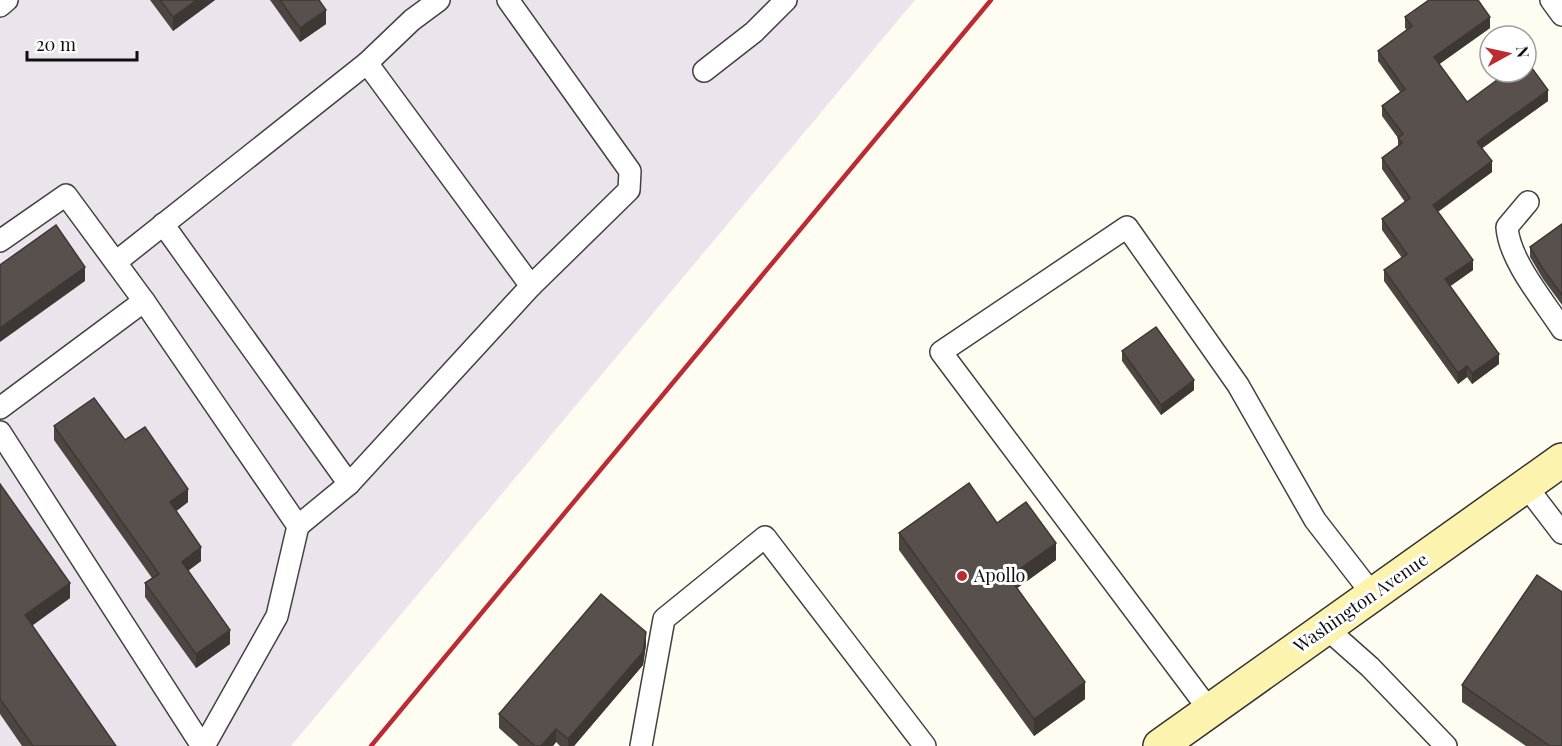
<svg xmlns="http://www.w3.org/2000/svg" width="1562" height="746" viewBox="0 0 1562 746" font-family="'Playfair Display',serif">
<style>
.industrial{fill:#ece4ed}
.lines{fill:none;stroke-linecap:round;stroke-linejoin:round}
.service-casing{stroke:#424242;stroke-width:24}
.secondary-casing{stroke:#313131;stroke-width:36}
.service{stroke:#fff;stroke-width:21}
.secondary{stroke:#fcf3af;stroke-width:33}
.rail{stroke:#bc2b32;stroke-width:4.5}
.wall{fill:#4c4541}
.shaded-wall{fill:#3e3835}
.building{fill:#58504c;stroke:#3e3835;stroke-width:1.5}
.poi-dot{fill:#bc2b32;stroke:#fff;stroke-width:2}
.labels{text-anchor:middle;stroke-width:6;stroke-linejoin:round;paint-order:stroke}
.poi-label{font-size:18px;fill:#0f0f0f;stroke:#fff;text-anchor:start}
.street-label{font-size:18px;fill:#0f0f0f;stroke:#fff}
</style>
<rect width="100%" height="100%" fill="#fffcf2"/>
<path class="industrial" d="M 0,0 L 915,0 L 291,746 L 0,746 Z"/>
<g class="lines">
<defs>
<g id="service">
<path d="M 508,0 L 630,171 L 629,190 L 531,286"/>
<path d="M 1551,0 L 1562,15"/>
<path d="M 0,6 L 7,0"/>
<path d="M 367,63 L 412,20 L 439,0"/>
<path d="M 704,71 L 754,32 L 786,0"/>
<path d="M 1528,202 L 1507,227 C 1509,260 1544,301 1562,329"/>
<path d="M 163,224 L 349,484"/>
<path d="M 0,241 L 66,195 L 144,301"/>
<path d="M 116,262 L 367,63 L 531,286 L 349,484 L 298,526"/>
<path d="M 0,408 L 144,301 L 298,526 L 277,616 L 204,746"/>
<path d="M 0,432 L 202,746"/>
<path d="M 1526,486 L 1562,533"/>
<path d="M 1326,628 L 1370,667 L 1446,746"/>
<path d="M 1210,711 L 941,352 L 1127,227 L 1238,385 L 1315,520 L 1373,595"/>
<path d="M 641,746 L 664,619 L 765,537 L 925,746"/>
</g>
<path id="secondary" d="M 1160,746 L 1562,460"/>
</defs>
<use href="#service" class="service-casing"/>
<use href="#secondary" class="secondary-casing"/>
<use href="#service" class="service"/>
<use href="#secondary" class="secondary"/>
<path class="rail" d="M 371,746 L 991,0"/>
</g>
<g class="wall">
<path d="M 150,0 L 215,0 L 173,31 Z"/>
<path d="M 270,0 L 319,0 L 326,24 L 300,42 Z"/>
<path d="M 1405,17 L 1490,28 L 1439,64 L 1467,102 L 1548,101 L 1482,148 L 1492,172 L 1438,212 L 1473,270 L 1450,286 L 1499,364 L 1472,384 L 1467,377 L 1458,384 L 1384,281 L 1384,270 L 1402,258 L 1382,230 L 1382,219 L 1405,202 L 1382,169 L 1382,158 L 1398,146 L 1398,138 L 1382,116 L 1382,106 L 1400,92 L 1378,61 L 1378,51 L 1407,30 L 1405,28 Z"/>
<path d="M 1562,224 L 1562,305 L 1543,279 L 1530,257 L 1530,247 Z"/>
<path d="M 1122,351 L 1194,390 L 1161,415 L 1122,361 Z"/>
<path d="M 54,426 L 125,440 L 188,502 L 176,511 L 201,561 L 188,571 L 230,644 L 196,668 L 145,597 L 145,583 L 152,578 L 54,440 Z"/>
<path d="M 0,484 L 70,598 L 32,625 L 116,746 L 22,746 L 0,714 Z"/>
<path d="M 997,523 L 1056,560 L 1017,588 L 1085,699 L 1034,736 L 899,550 L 899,533 Z"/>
<path d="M 646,645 L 643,665 L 574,746 L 560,746 L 556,742 L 553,746 L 519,746 L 499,728 L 499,714 Z"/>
<path d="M 1462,685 L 1562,746 L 1526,746 L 1462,702 Z"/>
</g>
<g class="shaded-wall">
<path d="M 197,0 L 215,0 L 173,31 L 173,17 Z"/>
<path d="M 326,10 L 326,24 L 300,42 L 300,28 Z"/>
<path d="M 1490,17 L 1490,28 L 1434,68 L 1434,57 Z"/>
<path d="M 1548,90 L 1548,101 L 1477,152 L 1477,142 Z"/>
<path d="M 1492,161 L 1492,172 L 1433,215 L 1433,205 Z"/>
<path d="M 1473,260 L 1473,270 L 1445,290 L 1445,279 Z"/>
<path d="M 85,267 L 85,281 L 0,342 L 0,328 Z"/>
<path d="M 1499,354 L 1499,364 L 1472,384 L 1472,373 Z"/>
<path d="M 1467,366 L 1467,377 L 1458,384 L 1458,373 Z"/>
<path d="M 1194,380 L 1194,390 L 1161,415 L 1161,405 Z"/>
<path d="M 188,489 L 188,502 L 170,516 L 170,502 Z"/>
<path d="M 1056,543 L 1056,560 L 1009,594 L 1009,577 Z"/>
<path d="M 201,547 L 201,561 L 182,575 L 182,562 Z"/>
<path d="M 70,583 L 70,598 L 25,631 L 25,615 Z"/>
<path d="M 230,630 L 230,644 L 196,668 L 196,654 Z"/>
<path d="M 646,632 L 646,645 L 643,665 L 574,746 L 568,746 L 568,739 Z"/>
<path d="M 1085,682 L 1085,699 L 1034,736 L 1034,719 Z"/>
<path d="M 556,729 L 556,742 L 553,746 L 541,746 Z"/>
</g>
<g class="building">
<path d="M 160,0 L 197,0 L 173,17 Z"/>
<path d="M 280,0 L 319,0 L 326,10 L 300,28 Z"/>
<path d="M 1429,0 L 1478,0 L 1490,17 L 1434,57 L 1467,102 L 1508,72 L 1526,72 L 1526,60 L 1548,90 L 1477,142 L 1492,161 L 1433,205 L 1473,260 L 1445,279 L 1499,354 L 1472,373 L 1467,366 L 1458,373 L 1384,270 L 1407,254 L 1382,219 L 1410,198 L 1382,158 L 1402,143 L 1398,138 L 1403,134 L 1382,106 L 1405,89 L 1378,51 L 1412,26 L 1405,17 Z"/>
<path d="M 1562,224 L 1562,295 L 1543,269 L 1530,247 Z"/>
<path d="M 56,225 L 85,267 L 0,328 L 0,265 Z"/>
<path d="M 1156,327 L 1194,380 L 1161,405 L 1122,351 Z"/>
<path d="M 94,398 L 125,440 L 145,427 L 188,489 L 170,502 L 201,547 L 182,562 L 230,630 L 196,654 L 145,583 L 159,574 L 54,426 Z"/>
<path d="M 969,483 L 997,523 L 1026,502 L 1056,543 L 1009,577 L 1085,682 L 1034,719 L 899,533 Z"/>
<path d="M 0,484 L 70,583 L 25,615 L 116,746 L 33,746 L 0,699 Z"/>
<path d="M 1537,575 L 1562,592 L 1562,746 L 1550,746 L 1462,685 Z"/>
<path d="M 601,594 L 646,632 L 643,652 L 568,739 L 556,729 L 541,746 L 535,746 L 499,714 Z"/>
</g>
<circle class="poi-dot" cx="962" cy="576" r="6"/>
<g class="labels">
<g class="poi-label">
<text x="974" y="582">Apollo</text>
</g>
<g class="street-label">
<text transform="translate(1361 603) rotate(-35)" y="6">Washington Avenue</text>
</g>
</g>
<g transform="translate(1508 54) rotate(82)"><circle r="28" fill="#ffffff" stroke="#9f9f9f" stroke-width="1.5"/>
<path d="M0-4.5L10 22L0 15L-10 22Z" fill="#bc2b32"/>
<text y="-9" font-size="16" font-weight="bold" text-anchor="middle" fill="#0f0f0f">N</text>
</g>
<path d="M27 51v9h110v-9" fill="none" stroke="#0f0f0f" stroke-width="3"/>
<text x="36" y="51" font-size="18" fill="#0f0f0f" stroke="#ffffff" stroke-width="4.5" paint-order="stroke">20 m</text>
</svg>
